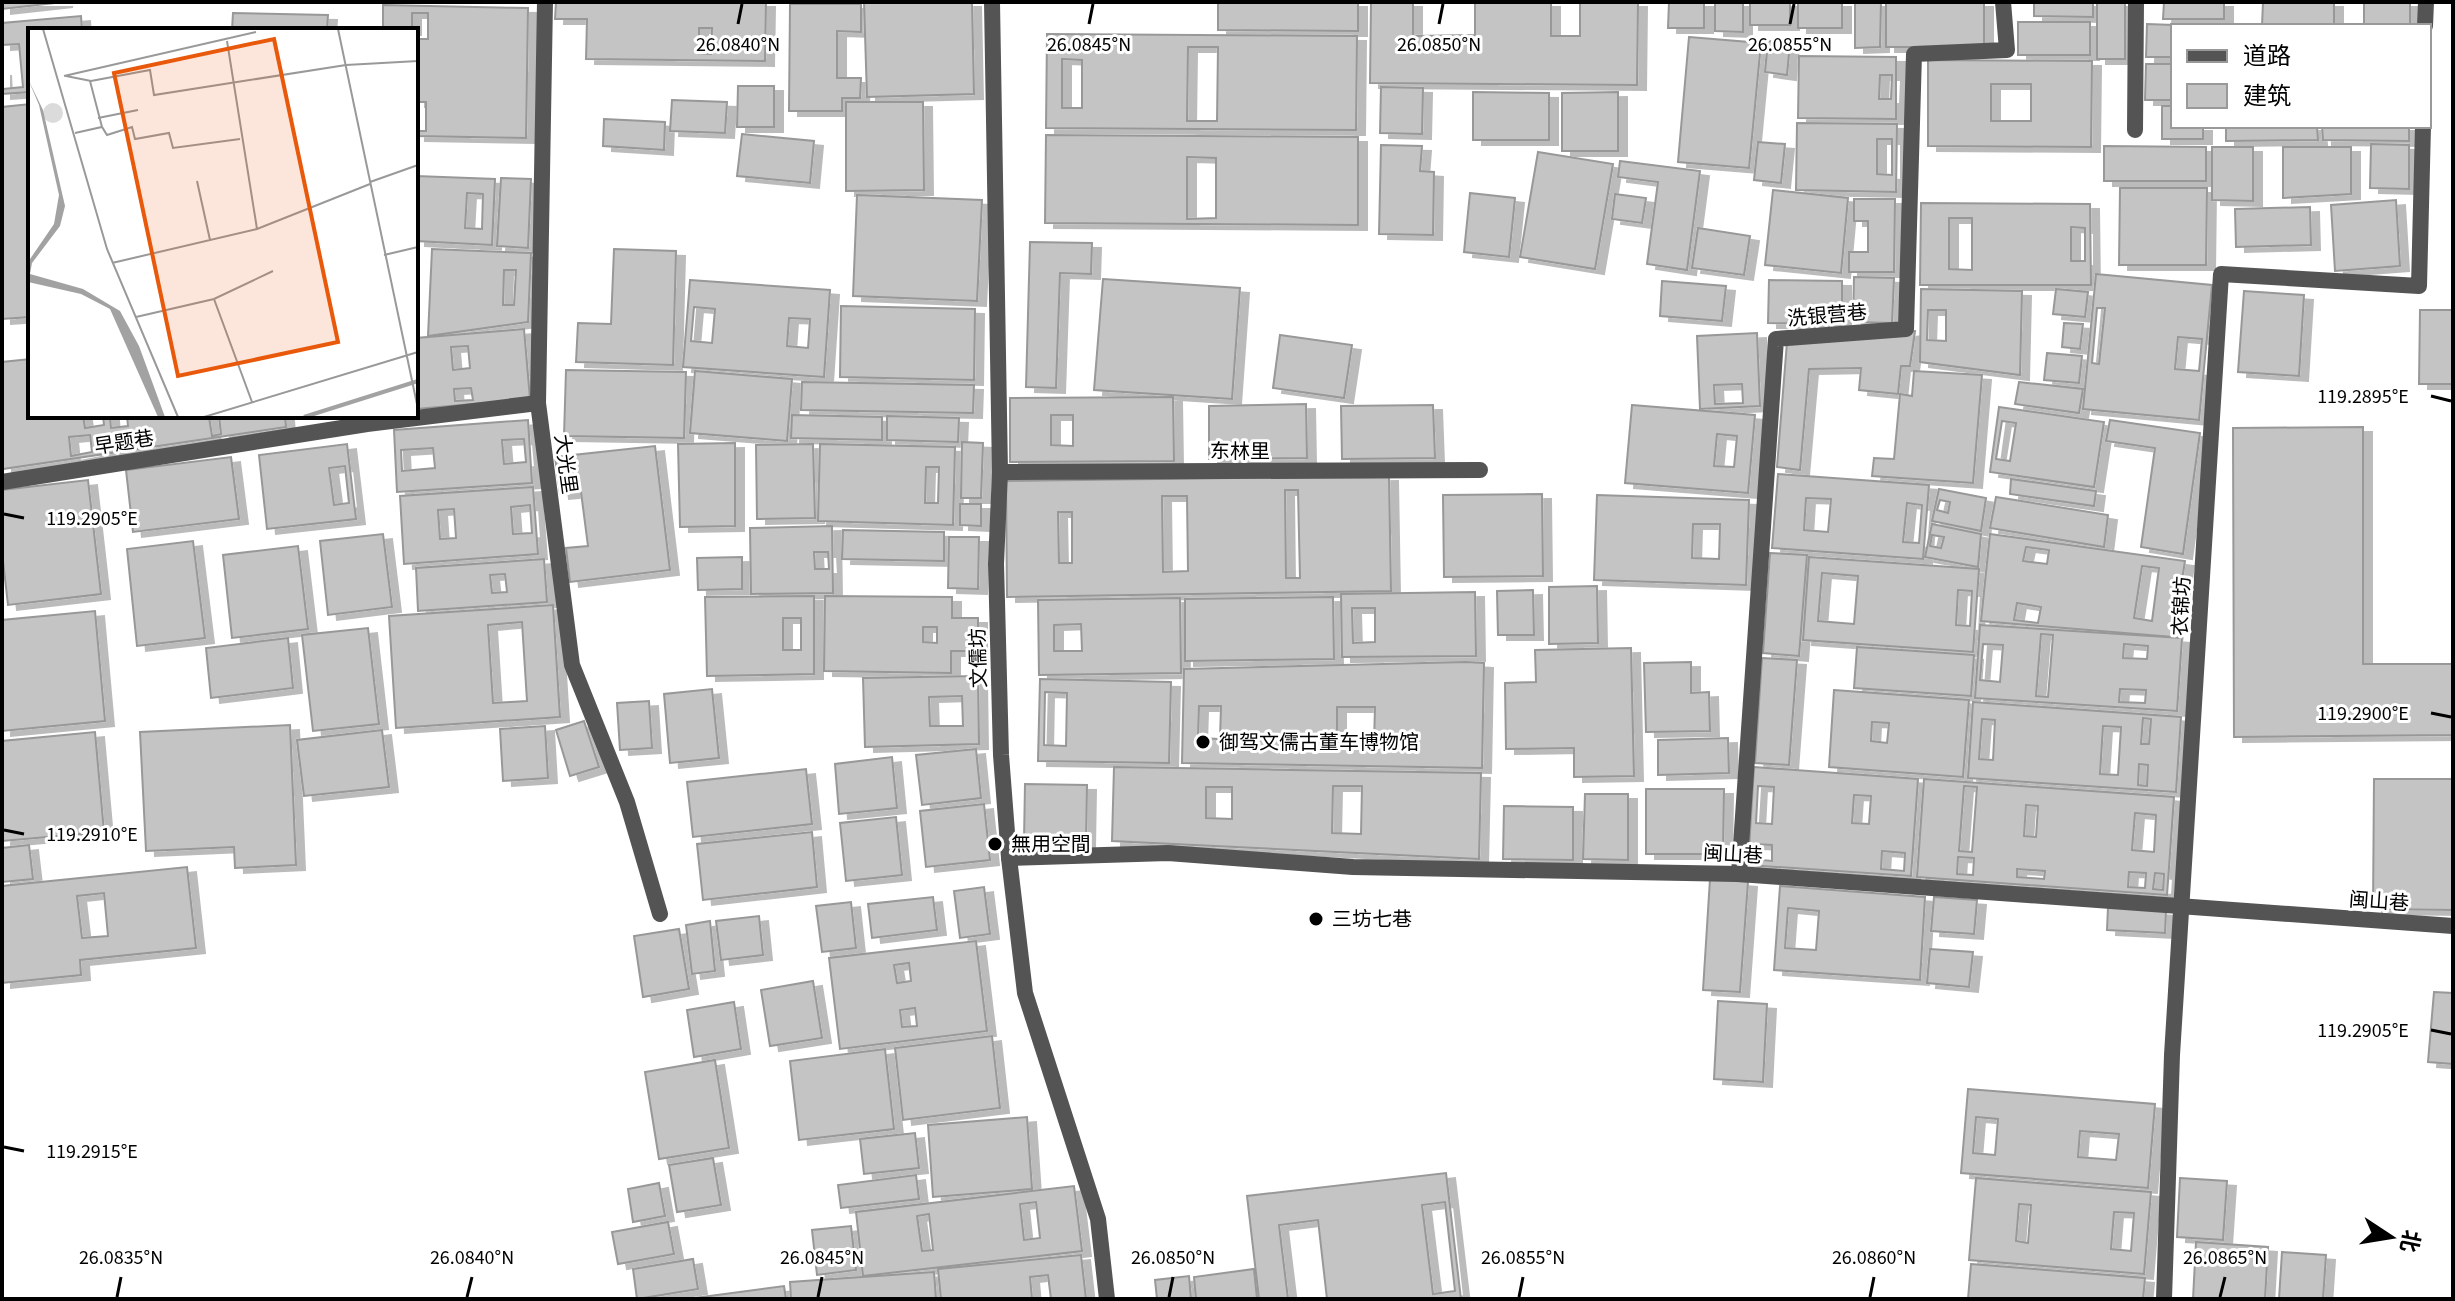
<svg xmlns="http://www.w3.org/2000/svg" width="2455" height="1301" viewBox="0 0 2455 1301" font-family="'Source Sans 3','Noto Sans SC',sans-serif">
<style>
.building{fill:#c4c4c4;stroke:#989898;stroke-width:2;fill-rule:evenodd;filter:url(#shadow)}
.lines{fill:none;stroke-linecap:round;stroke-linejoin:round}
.lane{stroke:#545454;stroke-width:16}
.street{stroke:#545454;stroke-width:16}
.ticks{fill:none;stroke:#000;stroke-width:3}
.poi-dot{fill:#000;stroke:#fff;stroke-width:3}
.labels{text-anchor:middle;stroke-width:6;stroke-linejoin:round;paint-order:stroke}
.street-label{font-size:20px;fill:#000;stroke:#fff}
.poi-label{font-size:20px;fill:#000;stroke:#fff;text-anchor:start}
.inset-river{fill:none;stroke:#a2a2a2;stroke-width:4}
.inset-road{fill:none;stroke:#999;stroke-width:2}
.view{fill:#e8590c;fill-opacity:0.15;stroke:#e8590c;stroke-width:4}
.inset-edge{fill:none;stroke:#000;stroke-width:4}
.ticks-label{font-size:20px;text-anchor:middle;fill:#000;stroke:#fff;stroke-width:6;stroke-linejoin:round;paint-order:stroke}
</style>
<defs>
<filter id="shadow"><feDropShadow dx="9" dy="5" stdDeviation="0" flood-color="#0004"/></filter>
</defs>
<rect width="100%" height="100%" fill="#fff"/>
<g class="building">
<path d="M 2,2 L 64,2 L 2,9 Z"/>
<path d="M 556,2 L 766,2 L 765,61 L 586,59 L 587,19 L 555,19 ZM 699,28 L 712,28 L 711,54 L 699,53 Z"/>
<path d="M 864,2 L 972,2 L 974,94 L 867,97 Z"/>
<path d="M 1218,2 L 1358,2 L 1358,31 L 1218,30 Z"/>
<path d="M 1371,2 L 1413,2 L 1413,36 L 1475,35 L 1475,2 L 1551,2 L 1551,36 L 1580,36 L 1580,2 L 1638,2 L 1637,85 L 1370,83 Z"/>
<path d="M 1669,2 L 1704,2 L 1704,28 L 1668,28 Z"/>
<path d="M 1715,2 L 1743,2 L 1743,32 L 1715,31 Z"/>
<rect x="1750" y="2" width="40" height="23"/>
<rect x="1798" y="2" width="44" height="26"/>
<path d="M 1855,2 L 1881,2 L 1880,47 L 1855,48 Z"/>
<rect x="1886" y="2" width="98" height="45"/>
<path d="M 2034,2 L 2093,2 L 2093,17 L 2034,16 Z"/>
<rect x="2097" y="2" width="28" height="57"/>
<path d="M 2164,2 L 2224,2 L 2224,19 L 2163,19 Z"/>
<path d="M 2263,2 L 2334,2 L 2334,26 L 2262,26 Z"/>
<rect x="2364" y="2" width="46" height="24"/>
<path d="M 790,4 L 861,4 L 861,32 L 837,31 L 837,78 L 861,78 L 860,98 L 842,98 L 842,111 L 789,111 Z"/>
<path d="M 383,5 L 528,8 L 526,138 L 416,136 L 416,131 L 426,131 L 426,102 L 416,102 L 416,39 L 428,39 L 428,13 L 412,13 L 412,30 L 383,30 Z"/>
<path d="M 233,13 L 328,15 L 327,30 L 232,30 Z"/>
<path d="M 81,16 L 82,30 L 30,30 L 30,92 L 2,94 L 2,70 L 3,89 L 23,87 L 19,44 L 2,45 L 2,23 Z"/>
<rect x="2018" y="22" width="72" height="33"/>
<path d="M 2147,24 L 2173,25 L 2173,57 L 2146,57 Z"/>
<path d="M 1047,34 L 1357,36 L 1356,130 L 1046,128 ZM 1188,47 L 1218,47 L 1217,121 L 1187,121 ZM 1062,59 L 1082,60 L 1082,108 L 1062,108 Z"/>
<path d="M 1689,37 L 1761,43 L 1749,168 L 1678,162 Z"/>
<path d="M 1768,41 L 1790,43 L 1787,75 L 1765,72 Z"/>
<path d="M 1799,56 L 1896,57 L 1896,119 L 1798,118 ZM 1880,75 L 1892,75 L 1891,99 L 1879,99 Z"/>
<path d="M 1928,60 L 2092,61 L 2091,147 L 1928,146 ZM 1991,84 L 2031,84 L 2031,121 L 1991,121 Z"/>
<path d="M 2146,64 L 2173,64 L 2173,100 L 2145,100 Z"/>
<path d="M 738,86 L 774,86 L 774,127 L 737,127 Z"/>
<path d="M 1381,87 L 1423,88 L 1422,134 L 1380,133 Z"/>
<path d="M 1473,92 L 1549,93 L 1549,140 L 1473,140 Z"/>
<path d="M 1618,92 L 1618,151 L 1562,151 L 1562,93 Z"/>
<path d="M 672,100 L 727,102 L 725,133 L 670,131 Z"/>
<path d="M 846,102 L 923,102 L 924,190 L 846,191 Z"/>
<path d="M 30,104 L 30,317 L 2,319 L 2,107 Z"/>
<path d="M 2162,106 L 2173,106 L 2173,126 L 2203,126 L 2203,139 L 2162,139 Z"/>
<path d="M 604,119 L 665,122 L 664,150 L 603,146 Z"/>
<path d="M 1797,123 L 1897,124 L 1896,192 L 1796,190 ZM 1877,139 L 1892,139 L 1892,175 L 1877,174 Z"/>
<path d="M 2226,126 L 2317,126 L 2318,140 L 2226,141 Z"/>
<path d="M 2322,126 L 2409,126 L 2409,141 L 2323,140 Z"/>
<path d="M 742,134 L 814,141 L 810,183 L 737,176 Z"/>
<path d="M 1046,135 L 1358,137 L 1358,225 L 1045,223 ZM 1187,157 L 1216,158 L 1216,218 L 1187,219 Z"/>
<path d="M 1758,142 L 1785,144 L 1781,183 L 1754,180 Z"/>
<path d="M 2371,144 L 2409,145 L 2409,189 L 2370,188 Z"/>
<path d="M 1381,145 L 1422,146 L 1420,171 L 1434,172 L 1433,235 L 1379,234 Z"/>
<path d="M 2104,146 L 2206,147 L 2206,181 L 2104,181 Z"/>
<path d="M 2212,147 L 2253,147 L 2253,201 L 2212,200 Z"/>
<path d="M 2283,147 L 2351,147 L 2351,194 L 2283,198 Z"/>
<path d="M 1538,152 L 1613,164 L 1595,269 L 1520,257 Z"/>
<path d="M 1620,161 L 1700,171 L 1687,270 L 1647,264 L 1658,182 L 1618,177 Z"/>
<path d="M 416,176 L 495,179 L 492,245 L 416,241 ZM 467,193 L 483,194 L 482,229 L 465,228 Z"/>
<path d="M 501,178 L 531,179 L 528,248 L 497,246 Z"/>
<path d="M 2120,188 L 2207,188 L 2206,265 L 2119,265 Z"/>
<path d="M 1773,190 L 1848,198 L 1841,273 L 1765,265 Z"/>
<path d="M 1470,193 L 1515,198 L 1509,257 L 1464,252 Z"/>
<path d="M 1615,194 L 1646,198 L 1642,223 L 1612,219 Z"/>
<path d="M 857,195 L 982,200 L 977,301 L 853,296 Z"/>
<path d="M 1854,199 L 1895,199 L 1894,272 L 1849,272 L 1849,252 L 1868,252 L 1868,221 L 1854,221 Z"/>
<path d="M 2396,200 L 2400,266 L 2335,271 L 2331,205 Z"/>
<path d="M 1921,203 L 2090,204 L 2091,285 L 1920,285 ZM 1949,218 L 1972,218 L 1972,270 L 1949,269 ZM 2071,227 L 2085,228 L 2085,261 L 2071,261 Z"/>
<path d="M 2310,207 L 2311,245 L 2236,247 L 2235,209 Z"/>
<path d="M 1698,228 L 1750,236 L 1744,275 L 1692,268 Z"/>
<path d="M 1030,242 L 1092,243 L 1091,274 L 1060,273 L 1056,388 L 1026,387 Z"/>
<path d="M 432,249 L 531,253 L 528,322 L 428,336 ZM 504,270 L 516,270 L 514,305 L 503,305 Z"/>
<path d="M 614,249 L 676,251 L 673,365 L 576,362 L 578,323 L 611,324 Z"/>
<path d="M 2096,274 L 2212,285 L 2199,420 L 2083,409 ZM 2097,308 L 2105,308 L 2099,364 L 2092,363 ZM 2178,337 L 2202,339 L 2199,371 L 2175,369 Z"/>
<path d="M 1854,277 L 1894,278 L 1892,323 L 1853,322 Z"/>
<path d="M 1103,279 L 1240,288 L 1232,399 L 1094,390 Z"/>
<path d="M 690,280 L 830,290 L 824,377 L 683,367 ZM 694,307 L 715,309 L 712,343 L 691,341 ZM 789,318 L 810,319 L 808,348 L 787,346 Z"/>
<path d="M 1769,280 L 1842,281 L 1842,324 L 1768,323 Z"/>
<path d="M 1662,281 L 1726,286 L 1722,321 L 1660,316 Z"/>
<path d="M 1921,289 L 2022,291 L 2020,375 L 1920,362 ZM 1928,310 L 1946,310 L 1946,341 L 1927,340 Z"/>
<path d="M 2056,289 L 2088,292 L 2085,317 L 2053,314 Z"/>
<path d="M 2244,291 L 2304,295 L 2299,376 L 2238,372 Z"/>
<path d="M 841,306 L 975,309 L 974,380 L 840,377 Z"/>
<path d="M 2420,310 L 2453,310 L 2453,384 L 2419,384 Z"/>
<path d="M 2064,323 L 2083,324 L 2080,349 L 2062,347 Z"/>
<path d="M 524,329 L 530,399 L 416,409 L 416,338 ZM 468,346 L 470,368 L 453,370 L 451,347 ZM 471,388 L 473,400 L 455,401 L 454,389 Z"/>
<path d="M 1915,331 L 1910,366 L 1901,366 L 1898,394 L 1859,390 L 1861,368 L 1809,369 L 1800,470 L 1777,467 L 1787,342 Z"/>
<path d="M 1757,333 L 1760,406 L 1700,409 L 1697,336 ZM 1742,384 L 1743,403 L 1715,404 L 1714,385 Z"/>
<path d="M 1280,335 L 1352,345 L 1344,398 L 1273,388 Z"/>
<path d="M 2047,353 L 2082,356 L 2079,383 L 2044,380 Z"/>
<path d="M 30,359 L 30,416 L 83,416 L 85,428 L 104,425 L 103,416 L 110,416 L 111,428 L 128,426 L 127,416 L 213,416 L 209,417 L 212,436 L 221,434 L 219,416 L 285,416 L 286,427 L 3,469 L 2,362 ZM 146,430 L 148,444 L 136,445 L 135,432 ZM 90,435 L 92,452 L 71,456 L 69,437 Z"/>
<path d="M 566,370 L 686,372 L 684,438 L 564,436 Z"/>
<path d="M 695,371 L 792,379 L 787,441 L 690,433 Z"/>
<path d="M 1914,371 L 1982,375 L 1973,483 L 1872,476 L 1874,458 L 1894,459 L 1900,394 L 1912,396 Z"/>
<path d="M 802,382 L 974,385 L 973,413 L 801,410 Z"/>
<path d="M 2019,382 L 2083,389 L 2079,413 L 2015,404 Z"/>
<path d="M 1173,397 L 1174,461 L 1010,462 L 1010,398 ZM 1051,415 L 1073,415 L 1073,446 L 1051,445 Z"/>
<path d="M 1306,404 L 1307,458 L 1209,459 L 1209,406 Z"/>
<path d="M 1433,405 L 1435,458 L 1342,459 L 1341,406 Z"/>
<path d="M 1632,405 L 1755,415 L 1748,493 L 1625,483 ZM 1717,434 L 1737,436 L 1734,467 L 1714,466 Z"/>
<path d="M 1999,407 L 2104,422 L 2094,487 L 1990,472 ZM 2002,421 L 2016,423 L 2010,461 L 1996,459 Z"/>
<path d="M 792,415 L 882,417 L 882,440 L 791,438 Z"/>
<path d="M 887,416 L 959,418 L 958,442 L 887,440 Z"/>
<path d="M 528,420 L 532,483 L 397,492 L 394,430 ZM 524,439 L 526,462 L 504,464 L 502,440 ZM 433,448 L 435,468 L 402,471 L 401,450 Z"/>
<path d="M 2110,420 L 2200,433 L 2183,554 L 2141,547 L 2155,448 L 2106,441 Z"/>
<path d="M 2363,427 L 2363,664 L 2453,664 L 2453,735 L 2234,737 L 2233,428 Z"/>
<path d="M 962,442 L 983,443 L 981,498 L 961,498 Z"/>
<path d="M 735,443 L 735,526 L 680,527 L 678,444 Z"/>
<path d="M 347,444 L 356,519 L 267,529 L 259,455 ZM 345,466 L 349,503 L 334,505 L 329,468 Z"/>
<path d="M 813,444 L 815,518 L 757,519 L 756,445 Z"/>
<path d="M 820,444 L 955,447 L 953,525 L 818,521 ZM 926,467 L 939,467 L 938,503 L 925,503 Z"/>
<path d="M 655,446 L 670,570 L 570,582 L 566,548 L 588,546 L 581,492 L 560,494 L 555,457 Z"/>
<path d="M 231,457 L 239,519 L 133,532 L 126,470 Z"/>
<path d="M 1778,474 L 1929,485 L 1923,559 L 1772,548 ZM 1806,498 L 1831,499 L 1828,532 L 1804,530 ZM 1907,503 L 1922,505 L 1919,543 L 1903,542 Z"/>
<path d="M 1389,476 L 1391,591 L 1007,597 L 1006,481 ZM 1285,490 L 1298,490 L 1300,578 L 1286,578 ZM 1162,496 L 1187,496 L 1188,571 L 1163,572 ZM 1058,512 L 1072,512 L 1072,563 L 1059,563 Z"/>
<path d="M 2011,479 L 2096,491 L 2094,506 L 2010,494 Z"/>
<path d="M 88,480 L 101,594 L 8,605 L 2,552 L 2,490 Z"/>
<path d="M 533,487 L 538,554 L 404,564 L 400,496 ZM 530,505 L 532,533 L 513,534 L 511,507 ZM 454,509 L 456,538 L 440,539 L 438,510 Z"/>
<path d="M 1939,489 L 1986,498 L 1981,531 L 1932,521 ZM 1940,500 L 1950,502 L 1948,513 L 1937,510 Z"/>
<path d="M 1542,494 L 1543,576 L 1444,577 L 1443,495 Z"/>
<path d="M 1597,495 L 1749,500 L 1746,585 L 1594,580 ZM 1693,524 L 1720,524 L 1719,559 L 1692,558 Z"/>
<path d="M 1996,497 L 2108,515 L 2104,547 L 1990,528 Z"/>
<path d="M 960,504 L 981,504 L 981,526 L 960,525 Z"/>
<path d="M 1932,524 L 1981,534 L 1978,567 L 1925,557 ZM 1932,535 L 1944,537 L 1941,548 L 1930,546 Z"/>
<path d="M 832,526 L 833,593 L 751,594 L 750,528 ZM 814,552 L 828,552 L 829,569 L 815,569 Z"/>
<path d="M 843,530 L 944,532 L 944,561 L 842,559 Z"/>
<path d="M 383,534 L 392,607 L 328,615 L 320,541 Z"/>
<path d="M 1990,534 L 2185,561 L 2173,637 L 1981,621 ZM 2026,547 L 2049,550 L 2047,564 L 2023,561 ZM 2142,566 L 2159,568 L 2152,621 L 2134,618 ZM 2017,603 L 2041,607 L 2038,623 L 2014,620 Z"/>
<path d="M 949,537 L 979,537 L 978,589 L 948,588 Z"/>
<path d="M 193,541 L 205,638 L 137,646 L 127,549 Z"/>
<path d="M 298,546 L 308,629 L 232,638 L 223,555 Z"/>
<path d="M 1770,553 L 1807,555 L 1799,656 L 1763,653 Z"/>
<path d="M 742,557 L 742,589 L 698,590 L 697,558 Z"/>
<path d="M 1809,557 L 1979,569 L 1973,652 L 1803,640 ZM 1822,573 L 1858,576 L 1854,624 L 1818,621 ZM 1958,590 L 1972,591 L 1970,626 L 1956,625 Z"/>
<path d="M 544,559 L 547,602 L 418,611 L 416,568 ZM 505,574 L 507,592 L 492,593 L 490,575 Z"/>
<path d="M 1597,586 L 1598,643 L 1549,644 L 1549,587 Z"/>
<path d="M 1533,590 L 1534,635 L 1498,635 L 1497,591 Z"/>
<path d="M 1475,592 L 1476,656 L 1342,657 L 1341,594 ZM 1352,608 L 1375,608 L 1375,642 L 1353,643 Z"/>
<path d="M 814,596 L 814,674 L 707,676 L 705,597 ZM 783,618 L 801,618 L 801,650 L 783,650 Z"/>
<path d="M 825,596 L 952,597 L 952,618 L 978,618 L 978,651 L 951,651 L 951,673 L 824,671 ZM 923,627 L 937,627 L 937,643 L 923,642 Z"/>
<path d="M 1333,597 L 1334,659 L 1185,661 L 1185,599 Z"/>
<path d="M 1180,598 L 1181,673 L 1039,675 L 1038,600 ZM 1081,624 L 1082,651 L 1054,651 L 1054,625 Z"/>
<path d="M 553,605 L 560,717 L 396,728 L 389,616 ZM 522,622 L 527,701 L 493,703 L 488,625 Z"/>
<path d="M 95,611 L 105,721 L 2,731 L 2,620 Z"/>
<path d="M 1980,625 L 2182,638 L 2177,711 L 1975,698 ZM 2041,634 L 2053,635 L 2048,697 L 2036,696 ZM 1983,644 L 2003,645 L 2000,682 L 1980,680 ZM 2124,644 L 2148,646 L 2147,659 L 2123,658 ZM 2120,689 L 2146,690 L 2145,703 L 2119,702 Z"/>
<path d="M 368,628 L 379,724 L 313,731 L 302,635 Z"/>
<path d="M 288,638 L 293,688 L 211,698 L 206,648 Z"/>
<path d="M 1857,647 L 1974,655 L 1971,696 L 1854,688 Z"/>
<path d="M 1631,648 L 1634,776 L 1574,777 L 1574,748 L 1506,749 L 1505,683 L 1536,682 L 1535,650 Z"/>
<path d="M 1762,658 L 1797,660 L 1789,765 L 1755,763 Z"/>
<path d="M 1466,662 L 1484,663 L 1482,768 L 1182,763 L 1184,669 ZM 1199,706 L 1221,706 L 1220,739 L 1198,738 ZM 1337,707 L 1375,707 L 1374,743 L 1337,742 Z"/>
<path d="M 1691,662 L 1691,693 L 1709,692 L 1710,731 L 1646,732 L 1644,663 Z"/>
<path d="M 978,676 L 979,744 L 865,747 L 863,678 ZM 962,696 L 963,726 L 930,726 L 929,697 Z"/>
<path d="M 1040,679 L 1171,682 L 1169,763 L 1038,761 ZM 1045,692 L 1067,693 L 1066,746 L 1044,745 Z"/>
<path d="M 712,689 L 719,758 L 670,763 L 664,694 Z"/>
<path d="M 1834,690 L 1969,700 L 1963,777 L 1829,767 ZM 1872,722 L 1889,723 L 1887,743 L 1871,741 Z"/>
<path d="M 649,701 L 652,748 L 620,750 L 617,703 Z"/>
<path d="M 1973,702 L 2181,717 L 2176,792 L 1968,778 ZM 2143,718 L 2151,719 L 2149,744 L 2141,744 ZM 1982,719 L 1995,720 L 1993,760 L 1979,759 ZM 2103,726 L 2121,727 L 2118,775 L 2100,774 ZM 2139,764 L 2148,765 L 2147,786 L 2138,785 Z"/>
<path d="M 584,721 L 599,767 L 570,776 L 556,730 Z"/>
<path d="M 290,725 L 296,865 L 235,868 L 234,847 L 146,851 L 140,732 Z"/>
<path d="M 545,726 L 548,778 L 503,781 L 500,729 Z"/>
<path d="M 382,730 L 389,787 L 304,796 L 297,740 Z"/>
<path d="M 95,732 L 104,832 L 2,841 L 2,741 Z"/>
<path d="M 1728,738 L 1729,773 L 1658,775 L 1658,740 Z"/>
<path d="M 976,749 L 981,798 L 922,805 L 916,755 Z"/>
<path d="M 892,757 L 897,808 L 839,814 L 835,764 Z"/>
<path d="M 1114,767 L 1481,773 L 1479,859 L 1112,841 ZM 1333,786 L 1362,786 L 1361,834 L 1332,833 ZM 1206,787 L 1232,787 L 1232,819 L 1206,818 Z"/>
<path d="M 1754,767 L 1918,779 L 1911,876 L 1748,865 ZM 1758,786 L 1774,787 L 1772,824 L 1756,823 ZM 1854,795 L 1871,796 L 1869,824 L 1852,823 ZM 1754,844 L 1772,845 L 1772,861 L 1752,859 ZM 1882,851 L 1905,853 L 1904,871 L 1881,869 Z"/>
<path d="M 806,769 L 812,824 L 693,837 L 687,782 Z"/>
<path d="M 1924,779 L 2174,797 L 2167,895 L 1917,877 ZM 1964,786 L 1977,787 L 1972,852 L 1959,851 ZM 2026,805 L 2038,806 L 2036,837 L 2024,836 ZM 2135,813 L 2156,815 L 2154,852 L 2132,850 ZM 1958,857 L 1974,858 L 1973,875 L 1957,874 ZM 2017,869 L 2045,871 L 2044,879 L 2017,877 ZM 2129,872 L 2146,873 L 2145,888 L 2128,887 ZM 2155,873 L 2164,874 L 2163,890 L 2153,889 Z"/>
<path d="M 2374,779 L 2453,779 L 2453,910 L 2373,909 Z"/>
<path d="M 1025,784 L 1087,785 L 1086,842 L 1024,841 Z"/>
<path d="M 1646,789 L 1724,789 L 1723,854 L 1646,854 Z"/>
<path d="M 1585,794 L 1628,794 L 1628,860 L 1583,859 Z"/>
<path d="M 984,804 L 990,860 L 926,867 L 920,811 Z"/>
<path d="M 1504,806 L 1573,807 L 1573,860 L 1503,859 Z"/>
<path d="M 896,817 L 902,875 L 846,881 L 840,823 Z"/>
<path d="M 812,832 L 817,887 L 703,900 L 697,844 Z"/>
<path d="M 29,845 L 33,879 L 2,882 L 2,848 Z"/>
<path d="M 187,867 L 196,948 L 80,960 L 81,975 L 2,983 L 2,886 ZM 104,893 L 108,936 L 82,938 L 77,896 Z"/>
<path d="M 1710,879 L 1748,882 L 1740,992 L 1703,990 Z"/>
<path d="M 1780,886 L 1925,897 L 1920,980 L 1774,970 ZM 1788,908 L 1819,911 L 1816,950 L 1785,948 Z"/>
<path d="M 984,887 L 990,934 L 960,938 L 954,891 Z"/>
<path d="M 933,897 L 937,930 L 872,938 L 868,904 Z"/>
<path d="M 1934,897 L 1977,900 L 1974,934 L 1931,931 Z"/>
<path d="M 851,902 L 856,948 L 822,952 L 816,906 Z"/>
<path d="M 2108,907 L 2166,911 L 2165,933 L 2107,930 Z"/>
<path d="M 759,916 L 763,955 L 721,960 L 716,921 Z"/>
<path d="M 710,921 L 715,971 L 692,974 L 686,925 Z"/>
<path d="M 679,929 L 689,989 L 643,997 L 634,936 Z"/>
<path d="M 976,941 L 987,1031 L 840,1049 L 829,958 ZM 909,963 L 911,981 L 897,983 L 894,965 ZM 915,1008 L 917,1026 L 902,1027 L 900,1010 Z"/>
<path d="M 1930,949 L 1973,952 L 1969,987 L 1927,983 Z"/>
<path d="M 813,981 L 822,1038 L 770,1046 L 761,990 Z"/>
<path d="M 2434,992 L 2453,993 L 2453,1064 L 2428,1062 Z"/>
<path d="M 1718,1001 L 1767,1004 L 1763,1082 L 1714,1079 Z"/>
<path d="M 734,1002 L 741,1049 L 694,1057 L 687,1010 Z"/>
<path d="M 992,1036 L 1000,1108 L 903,1120 L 895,1048 Z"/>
<path d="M 885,1049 L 894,1129 L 799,1140 L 790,1061 Z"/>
<path d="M 715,1060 L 729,1148 L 659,1159 L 645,1072 Z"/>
<path d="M 1968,1089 L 2155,1104 L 2148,1188 L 1961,1173 ZM 1976,1117 L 1998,1119 L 1995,1155 L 1973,1153 ZM 2080,1131 L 2119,1134 L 2116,1160 L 2078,1157 Z"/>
<path d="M 1027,1117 L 1032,1189 L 933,1197 L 928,1125 Z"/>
<path d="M 915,1133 L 919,1168 L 864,1174 L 860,1139 Z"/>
<path d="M 713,1158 L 721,1205 L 677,1212 L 669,1165 Z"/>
<path d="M 1446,1173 L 1461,1299 L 1327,1299 L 1318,1220 L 1279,1225 L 1288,1299 L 1259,1299 L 1247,1196 ZM 1445,1202 L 1455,1291 L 1433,1294 L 1422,1205 Z"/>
<path d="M 916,1175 L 919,1199 L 841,1208 L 838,1185 Z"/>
<path d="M 1976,1178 L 2151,1192 L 2144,1274 L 1969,1260 ZM 2019,1204 L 2031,1205 L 2028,1243 L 2016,1241 ZM 2114,1212 L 2134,1213 L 2131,1251 L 2111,1249 Z"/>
<path d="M 2180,1178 L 2227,1181 L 2223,1240 L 2177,1237 Z"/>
<path d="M 659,1183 L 665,1216 L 633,1222 L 628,1189 Z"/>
<path d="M 1074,1186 L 1082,1251 L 863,1276 L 856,1212 ZM 1036,1202 L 1040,1238 L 1024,1240 L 1020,1204 ZM 929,1214 L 933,1250 L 922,1251 L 917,1216 Z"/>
<path d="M 668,1222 L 674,1254 L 618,1264 L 612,1232 Z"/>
<path d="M 851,1226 L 856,1270 L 817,1275 L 812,1230 Z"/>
<path d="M 2196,1242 L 2268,1247 L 2265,1299 L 2193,1299 Z"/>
<path d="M 2282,1252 L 2326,1255 L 2323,1299 L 2279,1299 Z"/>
<path d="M 1081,1255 L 1086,1299 L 1051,1299 L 1048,1275 L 1030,1277 L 1032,1299 L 941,1299 L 938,1269 Z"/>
<path d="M 693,1259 L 698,1289 L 637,1299 L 633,1269 Z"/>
<path d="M 1971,1264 L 2145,1278 L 2143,1299 L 1968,1299 Z"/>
<path d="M 1254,1269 L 1257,1299 L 1196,1299 L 1194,1277 Z"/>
<path d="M 934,1272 L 936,1299 L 791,1299 L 790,1282 Z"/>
<path d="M 1189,1276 L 1191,1299 L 1157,1299 L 1155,1280 Z"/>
<path d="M 784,1286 L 786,1299 L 687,1299 Z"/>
</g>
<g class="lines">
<g class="lane">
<path d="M 545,2 L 538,403 L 572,665 L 627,802 L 660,914"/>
<path d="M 2,482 L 367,424 L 538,403"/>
</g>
<g class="street">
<path d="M 992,2 L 1000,472 L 996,564 L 1001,755 L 1009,858 L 1025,993 L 1098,1219 L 1107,1299"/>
<path d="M 2425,26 L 2426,2"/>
<path d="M 2135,130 L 2136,2"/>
<path d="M 1000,472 L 1480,470"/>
<path d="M 1009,858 L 1168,853 L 1353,867 L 1739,874 L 2453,926"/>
<path d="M 1739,874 L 1776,339 L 1906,329 L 1914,54 L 2007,50 L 2003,2"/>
<path d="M 2164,1299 L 2172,1055 L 2221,274 L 2419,286 L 2423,126"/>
</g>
</g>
<path class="ticks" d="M 738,24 L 742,4M 1089,24 L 1093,4M 1439,24 L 1443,4M 1790,24 L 1794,4M 2431,396 L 2451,401M 4,514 L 24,518M 2431,713 L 2451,717M 4,830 L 24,834M 2431,1030 L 2451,1034M 4,1147 L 24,1151M 117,1297 L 121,1277M 467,1297 L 472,1277M 818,1297 L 822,1277M 1169,1297 L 1173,1277M 1519,1297 L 1523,1277M 1870,1297 L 1874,1277M 2220,1297 L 2225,1277"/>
<g class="poi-dot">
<circle cx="1203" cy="742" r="8"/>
<circle cx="995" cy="844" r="8"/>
<circle cx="1316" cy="919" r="8"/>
</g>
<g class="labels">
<g class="street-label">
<text transform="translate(1827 315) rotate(-5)" y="7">洗银营巷</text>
<text transform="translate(124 442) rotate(-9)" y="7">早题巷</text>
<text x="1240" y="458">东林里</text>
<text transform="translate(566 464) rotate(82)" y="7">大光里</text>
<text transform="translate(2181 606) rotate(-87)" y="7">衣锦坊</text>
<text transform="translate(978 658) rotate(-92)" y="7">文儒坊</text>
<text transform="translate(1733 854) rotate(3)" y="7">闽山巷</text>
<text transform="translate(2379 901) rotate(4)" y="7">闽山巷</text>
</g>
<g class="poi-label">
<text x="1219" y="749">御驾文儒古董车博物馆</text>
<text x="1011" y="851">無用空間</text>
<text x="1332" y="926">三坊七巷</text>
</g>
</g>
<g transform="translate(28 28)">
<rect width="390" height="390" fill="#fff"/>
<path d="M15 85a10 10 0 1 1 20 0a10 10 0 1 1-20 0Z" fill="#dbdbdb"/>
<path d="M 0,51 L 15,82 L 37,178 L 32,198 L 4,235 L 2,246 L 55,261 L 92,283 L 111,318 L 137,389 L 130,389 L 82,281 L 53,266 L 0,254 L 0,234 L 26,196 L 31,167 L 11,77 Z" fill="#a2a2a2"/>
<path class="inset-river" d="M 276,389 L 390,353"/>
<path class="inset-road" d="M 15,1 L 79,221 L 150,389M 310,1 L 390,381M 199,13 L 229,201M 36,48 L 228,4M 38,48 L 63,53 L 122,42 L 126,67 L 318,37 L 390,33M 62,53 L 74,99M 70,90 L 110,82M 47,105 L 74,99 L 79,107 L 104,99 L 107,111 L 141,105 L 145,120 L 212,111M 169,153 L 182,212M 342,154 L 390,137M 356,227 L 390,219M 84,235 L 229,201 L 342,156M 186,271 L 224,374M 108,289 L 186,271 L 245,243M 176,389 L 390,324"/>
<path class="view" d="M 246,11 L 310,314 L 150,348 L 86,45 Z"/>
<rect width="390" height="390" class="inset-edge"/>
</g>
<g class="ticks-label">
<text x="738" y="51">26.0840°N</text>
<text x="1089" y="51">26.0845°N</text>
<text x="1439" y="51">26.0850°N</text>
<text x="1790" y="51">26.0855°N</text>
<text x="2363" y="403">119.2895°E</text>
<text x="92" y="525">119.2905°E</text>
<text x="2363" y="720">119.2900°E</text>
<text x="92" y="841">119.2910°E</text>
<text x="2363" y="1037">119.2905°E</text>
<text x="92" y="1158">119.2915°E</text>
<text x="121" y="1264">26.0835°N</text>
<text x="472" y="1264">26.0840°N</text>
<text x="822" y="1264">26.0845°N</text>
<text x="1173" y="1264">26.0850°N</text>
<text x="1523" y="1264">26.0855°N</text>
<text x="1874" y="1264">26.0860°N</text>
<text x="2225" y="1264">26.0865°N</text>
</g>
<rect width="2455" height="1301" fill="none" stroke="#000000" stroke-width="8"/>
<rect x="2171" y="24" width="260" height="104" fill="#ffffff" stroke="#999999" stroke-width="2"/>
<rect x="2187" y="50" width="40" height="12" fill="#545454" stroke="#999999" stroke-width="2"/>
<text x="2243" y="64" font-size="24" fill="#000000">道路</text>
<rect x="2187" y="84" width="40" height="24" fill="#c4c4c4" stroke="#999999" stroke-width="2"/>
<text x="2243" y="104" font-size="24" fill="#000000">建筑</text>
<g transform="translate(2391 1237) rotate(102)" stroke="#ffffff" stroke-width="6" paint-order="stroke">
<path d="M0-6L14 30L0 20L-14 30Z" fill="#000000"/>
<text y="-12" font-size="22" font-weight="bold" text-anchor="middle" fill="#000000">北</text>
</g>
</svg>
